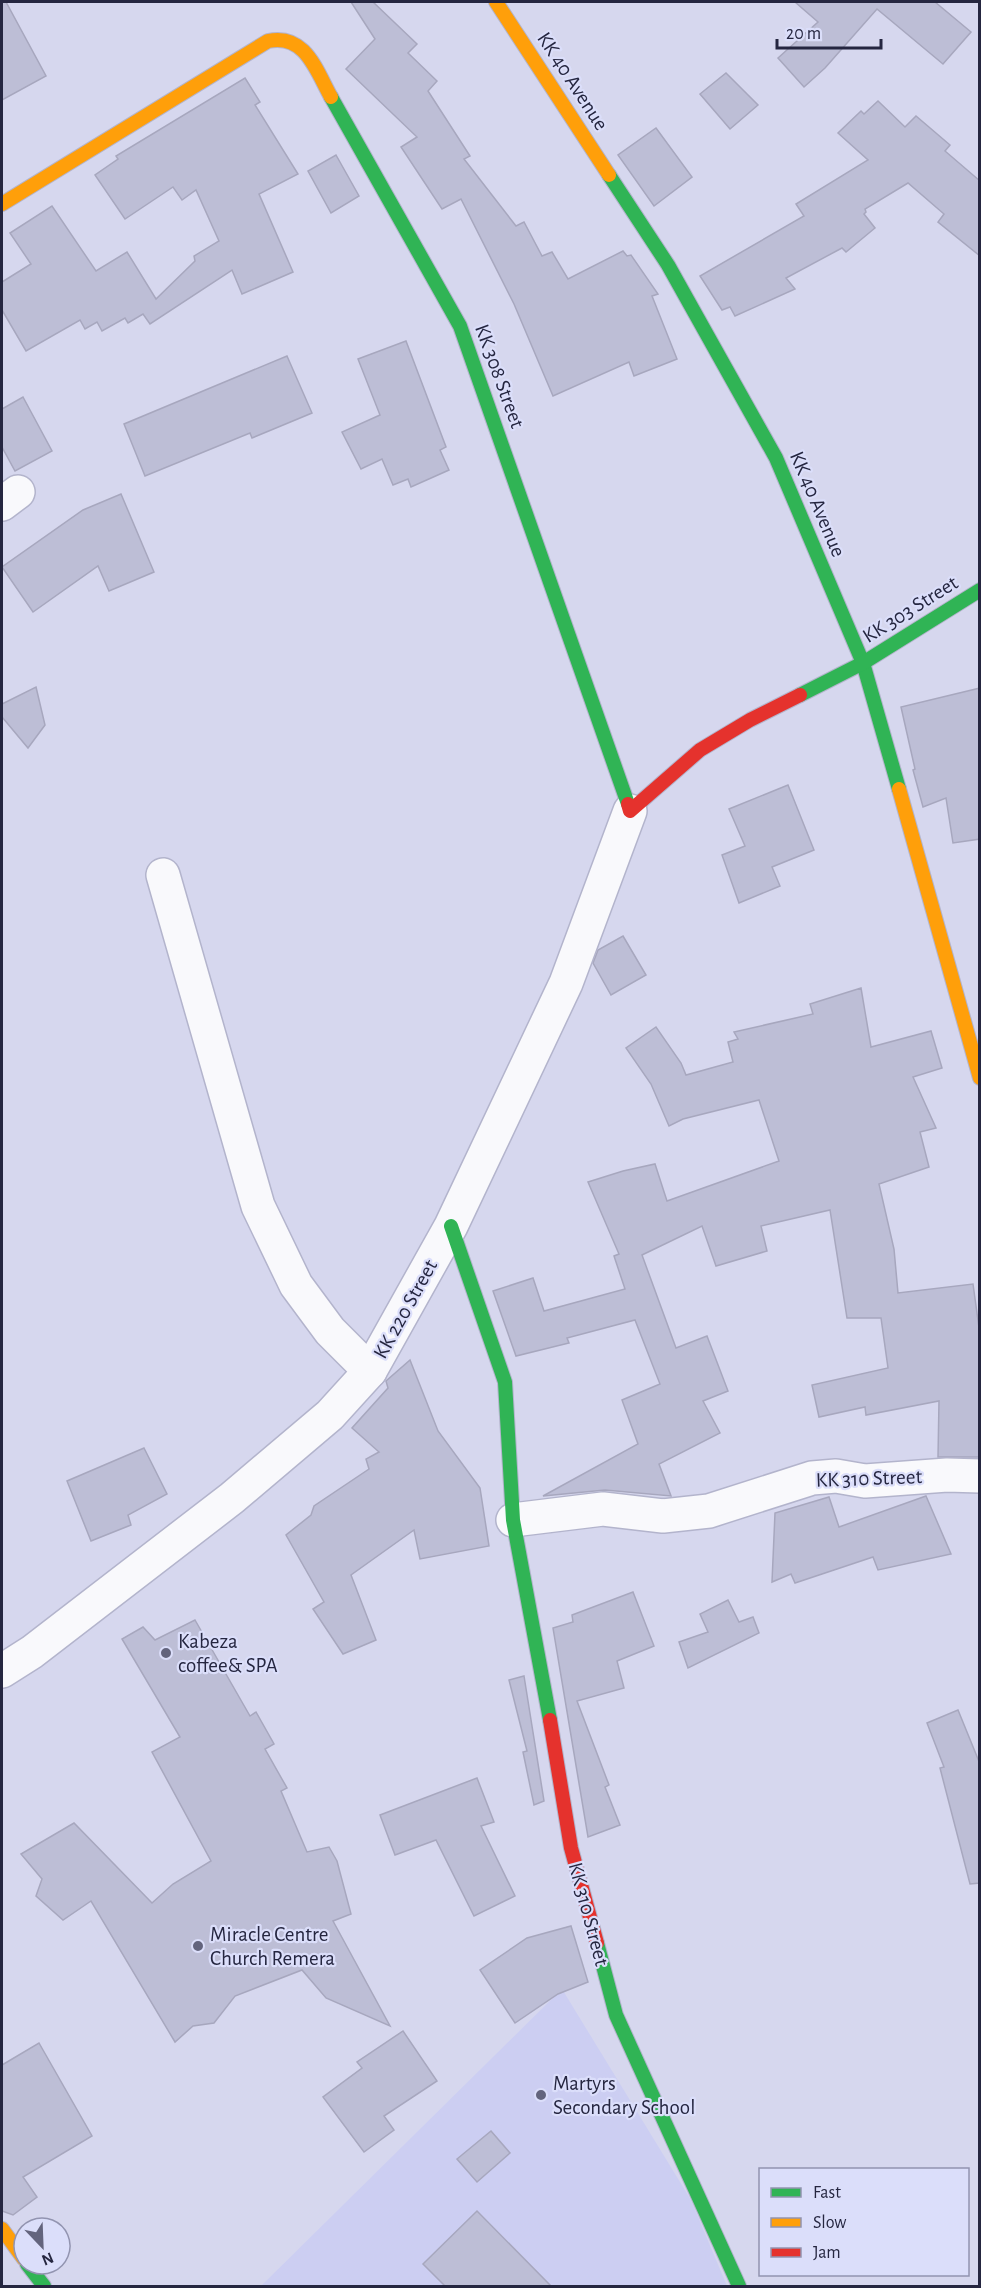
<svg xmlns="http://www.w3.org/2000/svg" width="981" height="2288" viewBox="0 0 981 2288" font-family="'Alegreya Sans',sans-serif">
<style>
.built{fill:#cccef2}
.building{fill:#bdbed6;stroke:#a7a7be;stroke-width:1.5}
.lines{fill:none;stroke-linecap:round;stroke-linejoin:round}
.street-casing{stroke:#b3b4cc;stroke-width:36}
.fast-casing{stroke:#b3b4cc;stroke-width:16}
.slow-casing{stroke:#b3b4cc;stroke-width:16}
.jam-casing{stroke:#b3b4cc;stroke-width:16}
.street{stroke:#f9f9fc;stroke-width:33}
.fast{stroke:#30b455;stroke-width:14}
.slow{stroke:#ff9f0a;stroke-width:14}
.jam{stroke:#e5322d;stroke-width:14}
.poi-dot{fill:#63647d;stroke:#dbdefa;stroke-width:2}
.labels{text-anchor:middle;stroke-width:4.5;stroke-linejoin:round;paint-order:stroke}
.street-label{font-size:21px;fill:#252640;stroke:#dbdefa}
.poi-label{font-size:21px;fill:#252640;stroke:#dbdefa;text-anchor:start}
</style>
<rect width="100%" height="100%" fill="#d6d7ee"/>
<path class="built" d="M 562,1989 L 691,2200 L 727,2286 L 261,2286 Z"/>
<g class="building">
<path d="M 2,2 L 6,2 L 46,76 L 2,100 Z"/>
<path d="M 351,2 L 373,2 L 417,44 L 408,53 L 437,81 L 428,91 L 470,156 L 464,159 L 516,226 L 524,222 L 542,256 L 552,252 L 568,279 L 623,251 L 627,256 L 631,255 L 658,294 L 652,296 L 677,359 L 634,376 L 629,362 L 553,396 L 514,304 L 461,199 L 442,209 L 401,147 L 417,137 L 346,69 L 375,39 Z"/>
<path d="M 795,2 L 935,2 L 971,32 L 943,64 L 877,9 L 825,68 L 804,87 L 778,58 L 818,22 Z"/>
<path d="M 726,73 L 758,105 L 730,129 L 700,94 Z"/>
<path d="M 245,78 L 260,102 L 255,105 L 298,174 L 259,194 L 293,272 L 242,294 L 232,270 L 150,324 L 143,314 L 128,323 L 125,318 L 102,331 L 97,322 L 85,329 L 80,320 L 26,351 L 2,310 L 2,282 L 31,264 L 10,233 L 52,206 L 96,271 L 127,252 L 156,299 L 195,261 L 194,256 L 219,241 L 196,190 L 182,200 L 173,187 L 125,219 L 95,175 L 118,159 L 116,156 Z"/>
<path d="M 878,101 L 905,127 L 916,116 L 950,145 L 945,151 L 980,181 L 980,256 L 938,222 L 944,214 L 908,183 L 865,209 L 866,212 L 864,214 L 875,228 L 846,252 L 842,248 L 786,278 L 795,289 L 735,316 L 730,307 L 722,310 L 700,276 L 804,216 L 796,204 L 868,160 L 838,133 L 861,111 L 864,114 Z"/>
<path d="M 656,128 L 692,177 L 654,206 L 618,155 Z"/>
<path d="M 336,155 L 359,196 L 331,213 L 308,171 Z"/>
<path d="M 406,341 L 446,447 L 440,450 L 449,470 L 411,487 L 408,479 L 393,485 L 382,459 L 361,469 L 342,432 L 380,415 L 358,359 Z"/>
<path d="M 287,356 L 312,413 L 252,438 L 250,433 L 145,476 L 124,424 Z"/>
<path d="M 23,397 L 52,451 L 15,471 L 2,447 L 2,409 Z"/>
<path d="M 121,494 L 154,572 L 109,591 L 98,566 L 33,612 L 2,567 L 83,510 Z"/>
<path d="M 36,687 L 45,725 L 28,748 L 2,717 L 2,704 Z"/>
<path d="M 980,688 L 980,839 L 953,843 L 946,798 L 923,807 L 913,770 L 915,769 L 901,707 Z"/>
<path d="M 788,785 L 814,850 L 772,867 L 780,886 L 739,903 L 722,855 L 745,846 L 729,809 Z"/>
<path d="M 623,936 L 646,975 L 611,995 L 593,963 L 598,950 Z"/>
<path d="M 861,988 L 871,1047 L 931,1031 L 942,1068 L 913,1077 L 936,1128 L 920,1132 L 929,1167 L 879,1184 L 894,1249 L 898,1293 L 973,1284 L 980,1335 L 980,1457 L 938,1457 L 939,1401 L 866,1415 L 865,1407 L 819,1417 L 812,1385 L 888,1368 L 881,1318 L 847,1318 L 830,1210 L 761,1226 L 767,1251 L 716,1266 L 702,1226 L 642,1255 L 676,1348 L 707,1336 L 728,1391 L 703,1401 L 720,1433 L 659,1464 L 671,1496 L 605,1490 L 543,1496 L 638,1444 L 622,1400 L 660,1384 L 635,1320 L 567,1338 L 569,1343 L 516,1356 L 493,1291 L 533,1278 L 544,1311 L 625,1289 L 614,1256 L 619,1254 L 588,1182 L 623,1171 L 655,1164 L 667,1201 L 779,1161 L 759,1100 L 683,1119 L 669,1126 L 651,1084 L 626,1048 L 656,1027 L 681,1063 L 686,1075 L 733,1062 L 728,1042 L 738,1039 L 734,1032 L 813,1014 L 810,1004 Z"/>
<path d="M 410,1360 L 438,1431 L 480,1488 L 489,1546 L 420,1559 L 414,1530 L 351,1575 L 376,1640 L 343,1654 L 313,1609 L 324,1602 L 286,1535 L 311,1515 L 314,1506 L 369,1469 L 366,1459 L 379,1452 L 352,1428 L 388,1388 L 386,1381 Z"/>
<path d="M 144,1448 L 167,1494 L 128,1515 L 131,1525 L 91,1541 L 67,1481 Z"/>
<path d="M 926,1496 L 951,1554 L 878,1570 L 873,1557 L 795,1583 L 791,1574 L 772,1582 L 775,1513 L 829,1497 L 839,1527 Z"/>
<path d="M 633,1592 L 654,1646 L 617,1661 L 624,1688 L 577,1701 L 609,1785 L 605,1787 L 620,1825 L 588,1837 L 553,1628 L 573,1622 L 572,1615 Z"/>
<path d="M 728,1600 L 739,1622 L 753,1617 L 759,1633 L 688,1668 L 679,1642 L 708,1632 L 700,1614 Z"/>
<path d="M 195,1620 L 250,1716 L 256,1712 L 274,1744 L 265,1749 L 287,1788 L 281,1791 L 307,1852 L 329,1847 L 337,1861 L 351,1914 L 333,1921 L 390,2026 L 326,1998 L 302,1970 L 235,1996 L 214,2023 L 193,2026 L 175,2042 L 91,1901 L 63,1920 L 36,1896 L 42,1879 L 21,1854 L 74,1823 L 152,1903 L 173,1884 L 211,1861 L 152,1752 L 180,1737 L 122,1639 L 143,1627 L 155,1640 Z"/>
<path d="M 524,1676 L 544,1801 L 534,1805 L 523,1752 L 527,1751 L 509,1680 Z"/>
<path d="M 958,1710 L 980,1764 L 980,1883 L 970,1884 L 940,1768 L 944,1767 L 927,1723 Z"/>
<path d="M 477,1778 L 494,1822 L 481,1826 L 515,1896 L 474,1916 L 436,1840 L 395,1855 L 380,1815 Z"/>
<path d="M 571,1926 L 588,1982 L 558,1994 L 515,2023 L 480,1970 L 527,1938 Z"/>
<path d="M 403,2031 L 437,2081 L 384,2116 L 394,2130 L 364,2152 L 323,2097 L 362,2068 L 357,2062 Z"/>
<path d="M 39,2043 L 92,2136 L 23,2177 L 37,2197 L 13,2215 L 2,2211 L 2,2065 Z"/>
<path d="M 491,2131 L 510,2153 L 477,2182 L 457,2159 Z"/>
<path d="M 477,2211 L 551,2286 L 445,2286 L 423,2264 Z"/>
</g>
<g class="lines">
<defs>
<g id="street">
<path d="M 2,504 L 18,492"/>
<path d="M 163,875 L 258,1206 L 296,1285 L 330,1331 L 370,1371"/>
<path d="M 513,1520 L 603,1509 L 663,1516 L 709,1511 L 812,1478 L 836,1476 L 865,1481 L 947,1475 L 980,1476"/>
<path d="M 2,1671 L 32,1652 L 232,1498 L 330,1415 L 370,1371 L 451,1226 L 566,983 L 630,811"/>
</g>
<g id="fast">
<path d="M 331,97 L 460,326 L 628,804"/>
<path d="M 609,175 L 668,265 L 776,458 L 863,663 L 899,789"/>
<path d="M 800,695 L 863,663 L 980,590"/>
<path d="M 451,1226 L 505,1382 L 513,1520 L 550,1720"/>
<path d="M 597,1943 L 616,2015 L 739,2286"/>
<path d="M 27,2264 L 44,2286"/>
</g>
<g id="slow">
<path d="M 496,2 L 609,175"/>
<path d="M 2,204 L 268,41 C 305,33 316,70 331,97"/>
<path d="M 899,789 L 980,1078"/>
<path d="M 2,2229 L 24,2259"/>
</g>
<g id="jam">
<path d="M 628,804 L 630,811 L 700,750 L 750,720 L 800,695"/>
<path d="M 550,1720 L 571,1848 L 597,1943"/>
</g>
</defs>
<use href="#street" class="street-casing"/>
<use href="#fast" class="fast-casing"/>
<use href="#slow" class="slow-casing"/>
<use href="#jam" class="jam-casing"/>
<use href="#street" class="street"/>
<use href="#fast" class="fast"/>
<use href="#slow" class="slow"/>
<use href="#jam" class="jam"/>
</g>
<g class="poi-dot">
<circle cx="166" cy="1653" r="6"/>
<circle cx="198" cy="1946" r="6"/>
<circle cx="541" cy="2095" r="6"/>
</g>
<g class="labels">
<g class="street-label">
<text transform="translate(573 81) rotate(57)" y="7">KK 40 Avenue</text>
<text transform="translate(500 376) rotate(70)" y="7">KK 308 Street</text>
<text transform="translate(818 504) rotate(67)" y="7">KK 40 Avenue</text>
<text transform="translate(910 609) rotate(-32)" y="7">KK 303 Street</text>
<text transform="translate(405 1309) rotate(-61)" y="7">KK 220 Street</text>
<text transform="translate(869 1478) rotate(-2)" y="7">KK 310 Street</text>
<text transform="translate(589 1914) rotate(75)" y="7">KK 310 Street</text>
</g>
<g class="poi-label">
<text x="178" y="1648">Kabeza<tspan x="178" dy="24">coffee&amp; SPA</tspan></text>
<text x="210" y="1941">Miracle Centre<tspan x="210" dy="24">Church Remera</tspan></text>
<text x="553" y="2090">Martyrs<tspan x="553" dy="24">Secondary School</tspan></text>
</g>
</g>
<rect width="981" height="2288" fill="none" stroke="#252640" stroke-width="6"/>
<rect x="759" y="2168" width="210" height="108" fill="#dbdefa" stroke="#9294b0" stroke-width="1.5"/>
<rect x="771" y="2188" width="30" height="9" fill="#30b455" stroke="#9294b0" stroke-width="1.5"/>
<text x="813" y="2198" font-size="18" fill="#252640">Fast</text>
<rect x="771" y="2218" width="30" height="9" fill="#ff9f0a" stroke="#9294b0" stroke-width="1.5"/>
<text x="813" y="2228" font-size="18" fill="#252640">Slow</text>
<rect x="771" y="2248" width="30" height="9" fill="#e5322d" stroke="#9294b0" stroke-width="1.5"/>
<text x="813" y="2258" font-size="18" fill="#252640">Jam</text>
<g transform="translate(42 2246) rotate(157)"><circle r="28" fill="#dbdefa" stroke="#9294b0" stroke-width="1.5"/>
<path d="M0-4.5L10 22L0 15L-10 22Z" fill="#63647d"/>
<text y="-9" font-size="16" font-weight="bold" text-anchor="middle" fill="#252640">N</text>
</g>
<path d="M777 39v9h104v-9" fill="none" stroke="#252640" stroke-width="3"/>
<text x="786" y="39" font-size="18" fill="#252640" stroke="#dbdefa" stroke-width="4.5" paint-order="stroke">20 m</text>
</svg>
